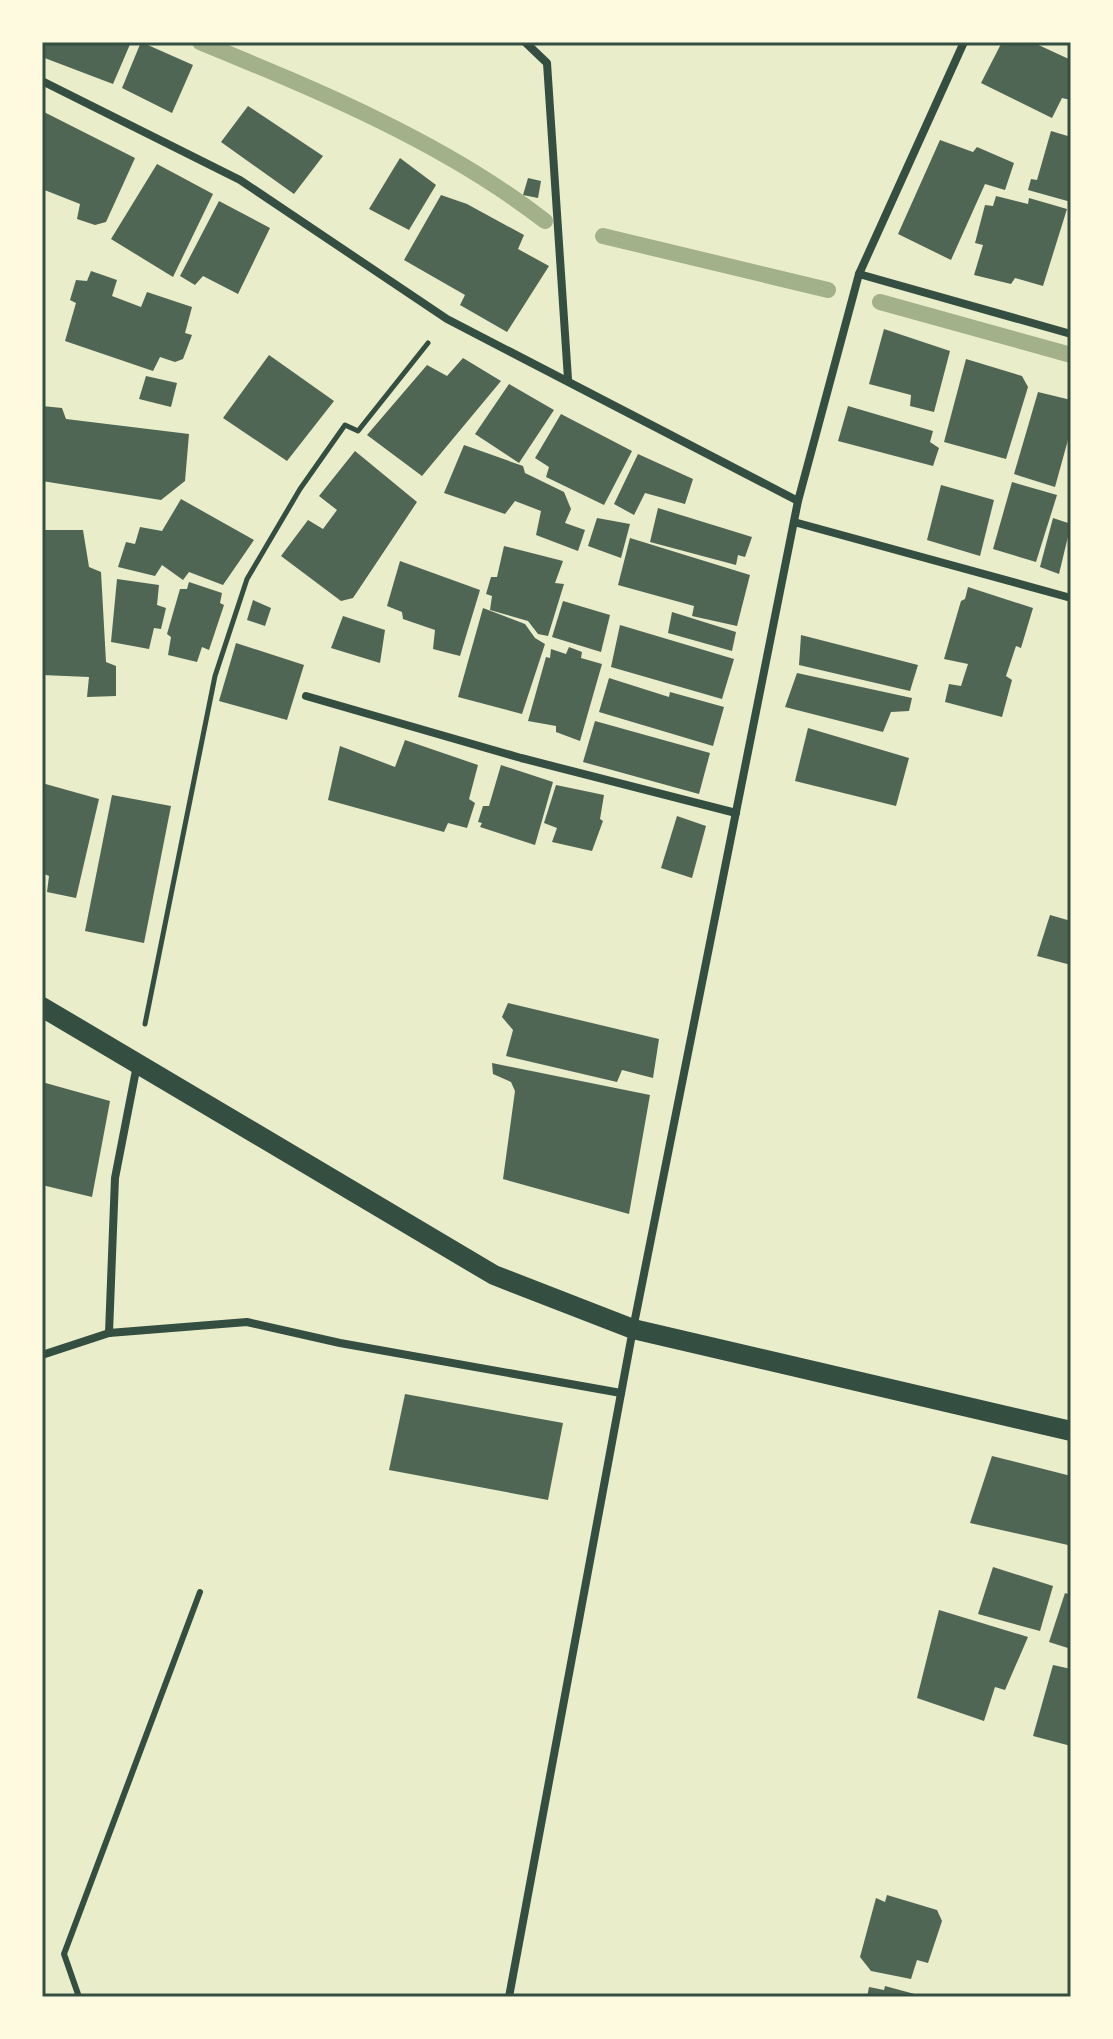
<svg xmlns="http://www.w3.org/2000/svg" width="1113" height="2039" viewBox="0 0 1113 2039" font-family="'Golos Text',sans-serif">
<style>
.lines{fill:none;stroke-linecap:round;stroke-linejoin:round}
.stream{stroke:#a3b18a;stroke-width:16}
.building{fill:#4f6655}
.path{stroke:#344e41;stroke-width:5}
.service{stroke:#344e41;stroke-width:6}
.minor{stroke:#344e41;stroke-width:8}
.primary{stroke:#344e41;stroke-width:20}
.neatline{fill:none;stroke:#344e41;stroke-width:3}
</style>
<rect width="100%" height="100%" fill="#e9edc9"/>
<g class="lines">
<g class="stream">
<path d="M 200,42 C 319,91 443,142 545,221"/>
<path d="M 603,236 L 828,290"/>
<path d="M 880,302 L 1071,355"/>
</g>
</g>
<g class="building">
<path d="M 42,42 L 131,42 L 113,84 L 42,57 Z"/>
<path d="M 141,42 L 193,65 L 172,113 L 122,88 Z"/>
<path d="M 1002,42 L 1032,42 L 1071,60 L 1071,100 L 1062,98 L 1052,118 L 981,83 Z"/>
<path d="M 248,106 L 323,156 L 294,194 L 221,142 Z"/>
<path d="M 42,111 L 135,158 L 106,222 L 95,225 L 77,219 L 80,204 L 42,189 Z"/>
<path d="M 1051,131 L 1071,137 L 1071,202 L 1028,190 L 1031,179 L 1037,180 Z"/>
<path d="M 940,140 L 973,152 L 977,147 L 1014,163 L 1005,190 L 985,184 L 951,260 L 898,234 Z"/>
<path d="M 400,158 L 436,185 L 409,230 L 369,209 Z"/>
<path d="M 157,164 L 213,194 L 173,277 L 111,239 Z"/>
<path d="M 528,178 L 541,181 L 538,198 L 523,195 Z"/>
<path d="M 441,195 L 467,204 L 524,235 L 518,249 L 549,266 L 507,332 L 460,305 L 465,295 L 404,260 Z"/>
<path d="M 996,196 L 1028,204 L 1029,198 L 1067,209 L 1043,286 L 1015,278 L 1011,284 L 974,275 L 983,245 L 975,243 L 985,205 L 993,206 Z"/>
<path d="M 219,201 L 270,228 L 238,294 L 203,276 L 195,285 L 180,276 Z"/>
<path d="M 91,271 L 117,280 L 112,296 L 141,307 L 147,292 L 192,307 L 185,333 L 192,335 L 183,359 L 175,362 L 160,357 L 153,371 L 65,341 L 76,303 L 70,300 L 76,280 L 87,281 Z"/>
<path d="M 884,329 L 950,351 L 934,412 L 910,406 L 911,395 L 869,384 Z"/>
<path d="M 269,355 L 334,401 L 287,461 L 223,418 Z"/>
<path d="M 463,358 L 501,381 L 422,476 L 367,435 L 427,365 L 447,376 Z"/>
<path d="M 966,359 L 1022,376 L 1028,387 L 1006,459 L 944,442 Z"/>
<path d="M 146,376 L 177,383 L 171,407 L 139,399 Z"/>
<path d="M 509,384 L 554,410 L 519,463 L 475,434 Z"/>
<path d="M 1038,392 L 1071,400 L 1071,429 L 1055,487 L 1014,474 Z"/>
<path d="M 42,406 L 62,408 L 66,419 L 189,434 L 185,481 L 161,500 L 42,481 Z"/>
<path d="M 848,406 L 933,431 L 930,442 L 939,448 L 933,466 L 838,441 Z"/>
<path d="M 561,414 L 632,451 L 604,505 L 546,477 L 549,467 L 535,458 Z"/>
<path d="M 464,445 L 523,466 L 525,473 L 564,492 L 571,509 L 565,523 L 585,530 L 578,551 L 536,535 L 541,511 L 515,501 L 505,514 L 444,493 Z"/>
<path d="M 355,451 L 417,502 L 353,598 L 341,601 L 281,556 L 308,520 L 323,529 L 337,510 L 319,496 Z"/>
<path d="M 638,454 L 693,479 L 685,504 L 645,493 L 634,515 L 614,504 Z"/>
<path d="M 1012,482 L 1057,495 L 1036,562 L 993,549 Z"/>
<path d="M 941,485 L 994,500 L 980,556 L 927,540 Z"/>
<path d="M 181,499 L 254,540 L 223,585 L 189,572 L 183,580 L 162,565 L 155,576 L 118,567 L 126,542 L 135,544 L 140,527 L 162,531 Z"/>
<path d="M 658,508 L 752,537 L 745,557 L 738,555 L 736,565 L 650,542 Z"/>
<path d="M 597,518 L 630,524 L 621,558 L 588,546 Z"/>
<path d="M 1053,518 L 1071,524 L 1059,574 L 1040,567 Z"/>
<path d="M 42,530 L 83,530 L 89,567 L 101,572 L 106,662 L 116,666 L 116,696 L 87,697 L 89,677 L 42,675 Z"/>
<path d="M 630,538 L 750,575 L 737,626 L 692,616 L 694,606 L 618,585 Z"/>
<path d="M 504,546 L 563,561 L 555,583 L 564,584 L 548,636 L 538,634 L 528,621 L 490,610 L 492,596 L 486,594 L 491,577 L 497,577 Z"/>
<path d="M 400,561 L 480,590 L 460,656 L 433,649 L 435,630 L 403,619 L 402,612 L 387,606 Z"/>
<path d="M 117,579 L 159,585 L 157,605 L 166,608 L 161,629 L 154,628 L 149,649 L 111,642 Z"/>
<path d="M 189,582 L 222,593 L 220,603 L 224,605 L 209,650 L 202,647 L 197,662 L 168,655 L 171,637 L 167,634 L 180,589 L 187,589 Z"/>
<path d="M 968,587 L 1033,608 L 1021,648 L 1016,646 L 1006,676 L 1012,680 L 1002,717 L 945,702 L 949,684 L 961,686 L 968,664 L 944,659 L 961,601 L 965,599 Z"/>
<path d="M 253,600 L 271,608 L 265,626 L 247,620 Z"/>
<path d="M 563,601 L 610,615 L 601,652 L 552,637 Z"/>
<path d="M 483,608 L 525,624 L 535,638 L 545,644 L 522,714 L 458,697 Z"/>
<path d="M 672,612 L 736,632 L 732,651 L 668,633 Z"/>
<path d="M 343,616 L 385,630 L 380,663 L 331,648 Z"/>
<path d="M 620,625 L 734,659 L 722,699 L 611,667 Z"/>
<path d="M 801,635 L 918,665 L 910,691 L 799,665 Z"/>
<path d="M 236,643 L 304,665 L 287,720 L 219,701 Z"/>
<path d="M 569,647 L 582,652 L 581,658 L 602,664 L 580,741 L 556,732 L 556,726 L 528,721 L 546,657 L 550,658 L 551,649 L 566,654 Z"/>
<path d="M 797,673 L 912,698 L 909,711 L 891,712 L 883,732 L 785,707 Z"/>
<path d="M 609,678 L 669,697 L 670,692 L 724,707 L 713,746 L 599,712 Z"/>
<path d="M 595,721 L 710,753 L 699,794 L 583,762 Z"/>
<path d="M 808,728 L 909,758 L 896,806 L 795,781 Z"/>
<path d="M 405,740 L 478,765 L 469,799 L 475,803 L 467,828 L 448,823 L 444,832 L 328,800 L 340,746 L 395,767 Z"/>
<path d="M 501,765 L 553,782 L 535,845 L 480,827 L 482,823 L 478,822 L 483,806 L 489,806 Z"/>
<path d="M 42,783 L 99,799 L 76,898 L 47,892 L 49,876 L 42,873 Z"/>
<path d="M 556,785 L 604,795 L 600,819 L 603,821 L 592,851 L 552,842 L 557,828 L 544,823 Z"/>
<path d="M 112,795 L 171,806 L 144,943 L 85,931 Z"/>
<path d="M 677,816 L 706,826 L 692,878 L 661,868 Z"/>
<path d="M 1050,915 L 1071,921 L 1071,965 L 1037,956 Z"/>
<path d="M 508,1003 L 659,1039 L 653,1078 L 622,1070 L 617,1082 L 506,1056 L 513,1030 L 502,1017 Z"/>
<path d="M 492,1063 L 650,1095 L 629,1214 L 503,1179 L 515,1091 L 511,1082 L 493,1074 Z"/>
<path d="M 42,1082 L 110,1101 L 92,1197 L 42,1185 Z"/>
<path d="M 405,1394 L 563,1423 L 548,1500 L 389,1470 Z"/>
<path d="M 992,1456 L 1071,1476 L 1068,1545 L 970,1523 Z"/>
<path d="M 993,1567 L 1053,1586 L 1040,1631 L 978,1614 Z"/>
<path d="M 1065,1593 L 1071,1595 L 1071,1649 L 1049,1642 Z"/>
<path d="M 939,1610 L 1028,1637 L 1005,1690 L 995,1687 L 984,1721 L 917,1698 Z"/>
<path d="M 1053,1665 L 1071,1669 L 1071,1746 L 1033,1736 Z"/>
<path d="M 887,1895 L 937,1910 L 942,1921 L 928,1963 L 917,1960 L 911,1979 L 871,1971 L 860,1957 L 876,1898 L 885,1902 Z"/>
<path d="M 885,1986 L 922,1996 L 921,1997 L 867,1997 L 869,1987 L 884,1990 Z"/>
</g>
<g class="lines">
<path class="path" d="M 145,1024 L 215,676 L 247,579 L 300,489 L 345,425 L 358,431 L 428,343"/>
<path class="service" d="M 79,1997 L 64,1954 L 200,1592"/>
<g class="minor">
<path d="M 525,42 L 547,63 L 568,379"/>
<path d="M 42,81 L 240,180 L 447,319 L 798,501"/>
<path d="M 859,274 L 1071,334"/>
<path d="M 794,522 L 1071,598"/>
<path d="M 306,696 L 521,758 L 736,813"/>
<path d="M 109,1333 L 115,1178 L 137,1065"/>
<path d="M 42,1355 L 109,1333 L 247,1322 L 340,1343 L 621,1393"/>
<path d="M 509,1997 L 633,1329 L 798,501 L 859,274 L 964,42"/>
</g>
<path class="primary" d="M 42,1007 L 494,1275 L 633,1329 L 1071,1431"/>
</g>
<rect width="1113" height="2039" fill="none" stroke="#fefae0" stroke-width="88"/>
<rect x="44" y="44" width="1025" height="1951" class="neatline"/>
</svg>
